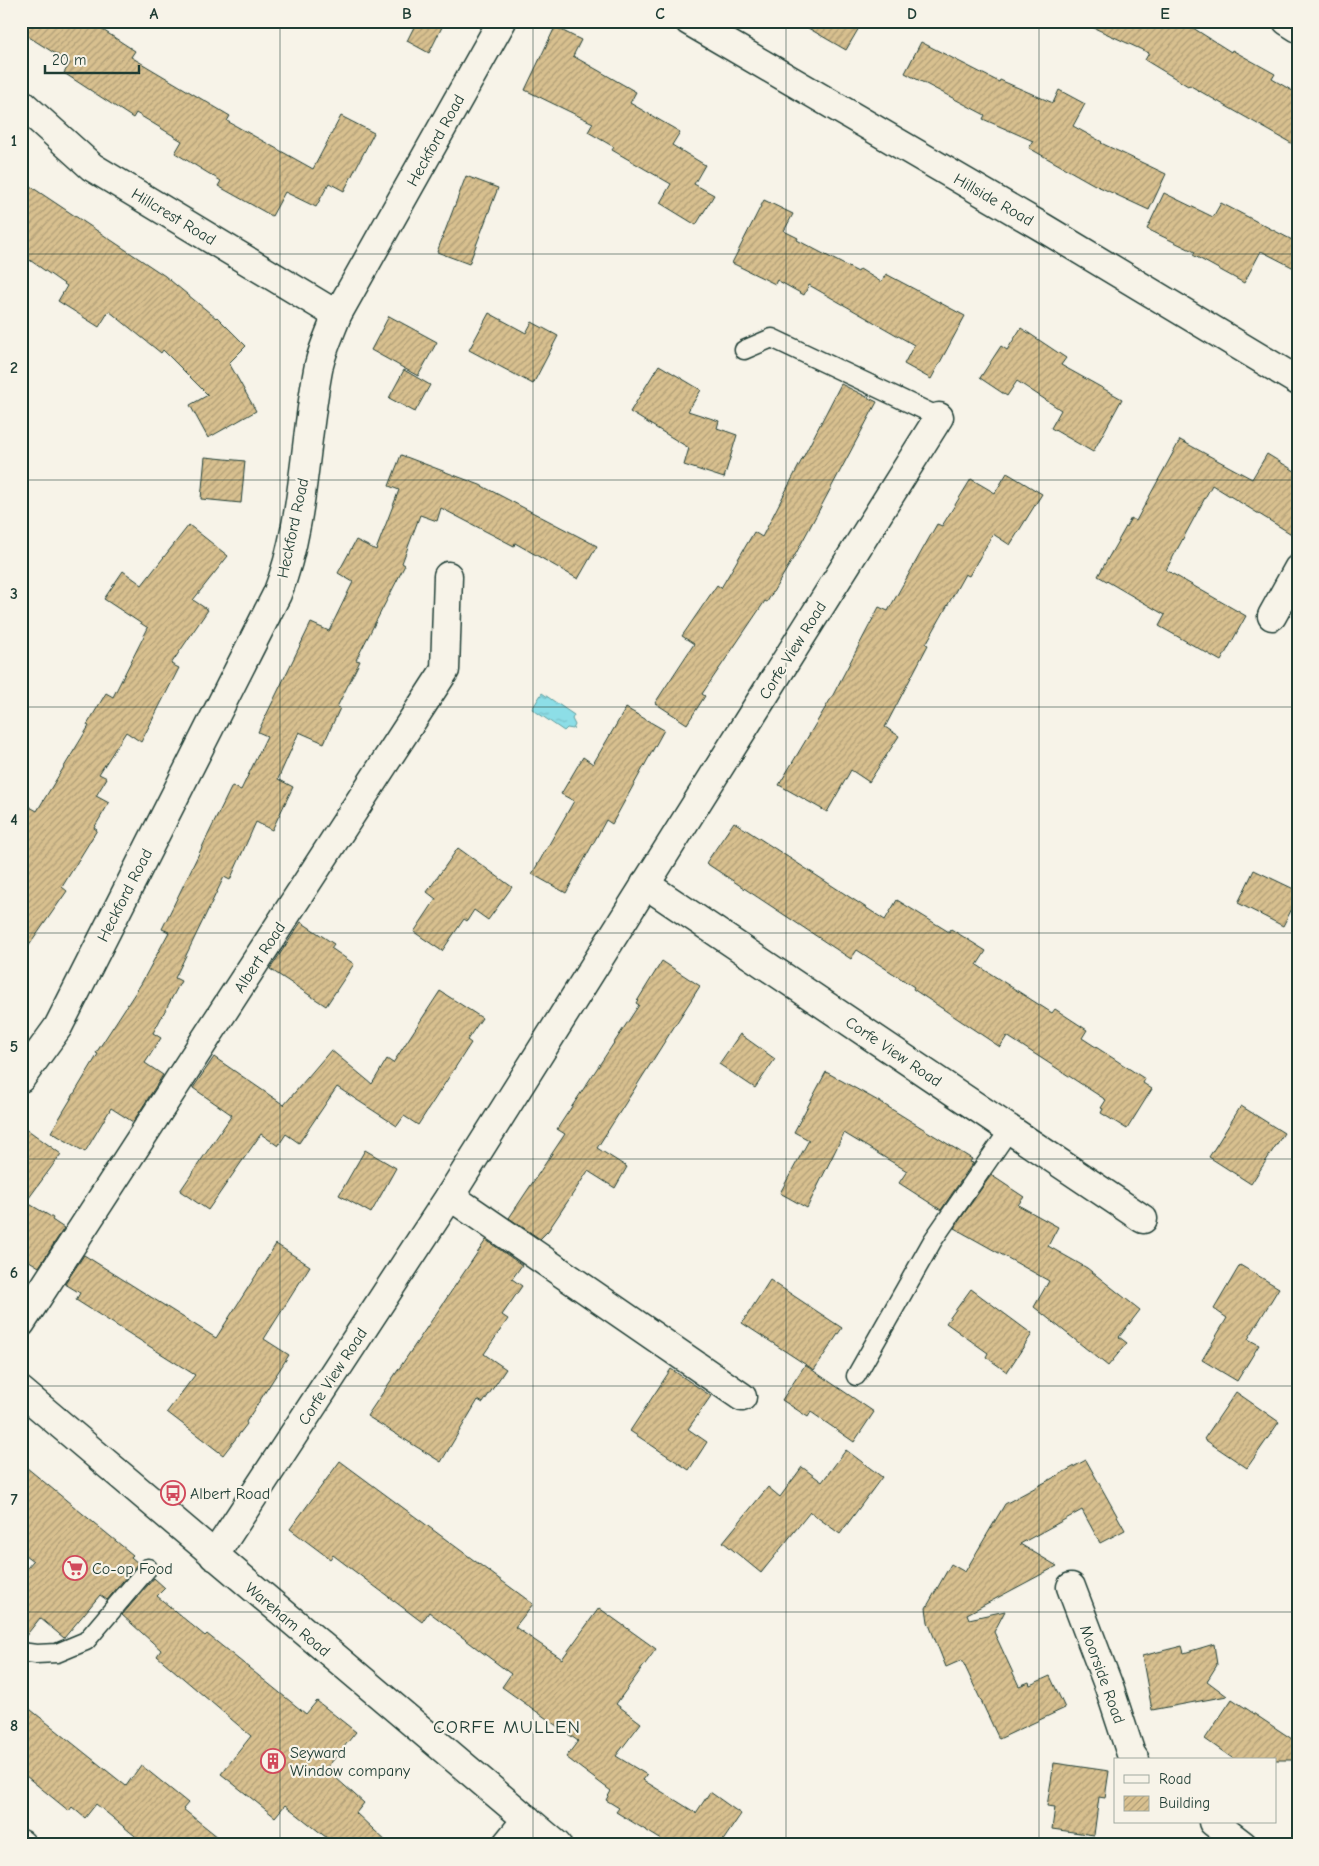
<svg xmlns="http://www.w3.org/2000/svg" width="1319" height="1866" viewBox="0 0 1319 1866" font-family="'Comic Neue',sans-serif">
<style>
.water{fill:url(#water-ripples);stroke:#619e9f}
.building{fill:url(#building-hatch);stroke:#1f3d34}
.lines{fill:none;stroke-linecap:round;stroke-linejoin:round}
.service-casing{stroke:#1f3d34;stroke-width:21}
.minor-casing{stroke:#1f3d34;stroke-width:31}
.tertiary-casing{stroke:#1f3d34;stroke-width:31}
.service{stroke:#f7f3e8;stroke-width:18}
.minor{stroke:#f7f3e8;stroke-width:28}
.tertiary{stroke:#f7f3e8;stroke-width:28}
.grid{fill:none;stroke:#1f3d34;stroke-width:1;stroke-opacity:0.55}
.labels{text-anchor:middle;stroke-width:4.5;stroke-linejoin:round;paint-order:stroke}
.street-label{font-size:16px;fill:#1f3d34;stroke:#f7f3e8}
.poi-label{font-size:16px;fill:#1f3d34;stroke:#f7f3e8;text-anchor:start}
.quarter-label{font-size:19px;letter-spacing:1px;fill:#1f3d34;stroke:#f7f3e8}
.neatline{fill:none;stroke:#1f3d34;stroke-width:2}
.grid-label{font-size:16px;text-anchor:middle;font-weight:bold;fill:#1f3d34}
</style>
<defs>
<pattern id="water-ripples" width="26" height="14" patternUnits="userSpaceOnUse" patternTransform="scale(1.25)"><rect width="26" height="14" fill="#8ddee7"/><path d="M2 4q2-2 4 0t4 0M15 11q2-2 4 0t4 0" fill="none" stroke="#79bfc7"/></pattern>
<pattern id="building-hatch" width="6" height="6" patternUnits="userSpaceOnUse" patternTransform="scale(1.25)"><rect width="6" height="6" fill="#d8c08f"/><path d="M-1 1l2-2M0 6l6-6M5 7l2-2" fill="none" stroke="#af9d76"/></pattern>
</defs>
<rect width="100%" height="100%" fill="#f7f3e8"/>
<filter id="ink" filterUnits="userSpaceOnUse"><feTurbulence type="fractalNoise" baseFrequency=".02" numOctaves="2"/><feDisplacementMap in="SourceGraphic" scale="10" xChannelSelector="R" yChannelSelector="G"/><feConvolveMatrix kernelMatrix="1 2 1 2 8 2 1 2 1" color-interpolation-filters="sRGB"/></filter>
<g filter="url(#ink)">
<path class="water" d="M 542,693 L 574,715 L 572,719 L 575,725 L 573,729 L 567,728 L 564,731 L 532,709 Z"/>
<g class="building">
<path d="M 21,21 L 89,21 L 135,51 L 131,57 L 230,116 L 227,121 L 313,169 L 341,116 L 374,133 L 344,191 L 329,183 L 316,207 L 285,192 L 272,216 L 218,186 L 221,181 L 175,153 L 182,141 L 136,113 L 133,118 L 64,73 L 70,63 L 21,32 Z"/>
<path d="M 417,21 L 445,21 L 429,53 L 407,41 Z"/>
<path d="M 796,21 L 863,21 L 846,50 Z"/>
<path d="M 1079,21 L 1182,21 L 1231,52 L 1232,50 L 1275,74 L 1272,79 L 1298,94 L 1298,147 L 1189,85 L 1188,86 L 1145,60 L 1149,53 Z"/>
<path d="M 555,27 L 581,40 L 573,56 L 636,92 L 630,103 L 680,132 L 672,145 L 705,165 L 694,184 L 714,195 L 696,225 L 660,203 L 671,184 L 612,150 L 614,147 L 588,132 L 593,123 L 525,90 Z"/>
<path d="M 921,42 L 999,82 L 1000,80 L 1053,103 L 1059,90 L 1085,104 L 1073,126 L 1102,142 L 1101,143 L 1166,174 L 1149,210 L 1093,184 L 1029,148 L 1033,141 L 983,119 L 985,115 L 905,73 Z"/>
<path d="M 466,176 L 498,188 L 469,264 L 437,252 Z"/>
<path d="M 21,180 L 165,276 L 216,318 L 217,317 L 246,346 L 229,363 L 256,411 L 208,438 L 190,405 L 208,395 L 163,350 L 161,353 L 109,311 L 99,327 L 58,301 L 67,286 L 21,254 Z"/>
<path d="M 1164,193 L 1213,217 L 1221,203 L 1298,243 L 1298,270 L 1261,251 L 1244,283 L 1193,255 L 1195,252 L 1147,229 Z"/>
<path d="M 764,200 L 793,214 L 784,231 L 798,238 L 797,240 L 858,272 L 860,269 L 881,282 L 886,274 L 965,316 L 931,379 L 904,364 L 914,345 L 809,285 L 804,295 L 777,280 L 775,284 L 732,263 Z"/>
<path d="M 489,313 L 526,333 L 532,322 L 558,336 L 533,384 L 469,350 Z"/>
<path d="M 389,316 L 437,342 L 418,376 L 371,350 Z"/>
<path d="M 1021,328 L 1066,358 L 1061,365 L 1122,399 L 1093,452 L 1051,428 L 1061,410 L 1017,381 L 1007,396 L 980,378 L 1001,346 L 1007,350 Z"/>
<path d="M 659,365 L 701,390 L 688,411 L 719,421 L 717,428 L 737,435 L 724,478 L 684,465 L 689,448 L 630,412 Z"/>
<path d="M 404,370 L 430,385 L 415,412 L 389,398 Z"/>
<path d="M 841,384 L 877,402 L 794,557 L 767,602 L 765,601 L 702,694 L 705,696 L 687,724 L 655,703 L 694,644 L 682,636 L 717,585 L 721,588 L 754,532 L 762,537 Z"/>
<path d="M 1180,440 L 1252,479 L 1267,454 L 1298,473 L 1298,538 L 1212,485 L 1166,570 L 1246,616 L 1221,661 L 1159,626 L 1165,615 L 1098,576 L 1131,518 L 1136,521 Z"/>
<path d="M 401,455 L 480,485 L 597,546 L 578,579 L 515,543 L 514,546 L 441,508 L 437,521 L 420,515 L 402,563 L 405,565 L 356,660 L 360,661 L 337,707 L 340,708 L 324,743 L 299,732 L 278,779 L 293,787 L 272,830 L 256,822 L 230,880 L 224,877 L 175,978 L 181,981 L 153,1033 L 161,1038 L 145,1063 L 163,1075 L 133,1122 L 111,1108 L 85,1152 L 51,1132 L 98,1054 L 96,1053 L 141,984 L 169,932 L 162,929 L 232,786 L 241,790 L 267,736 L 258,732 L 311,623 L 329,631 L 353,582 L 338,573 L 356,540 L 376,550 L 399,490 L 389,486 Z"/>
<path d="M 205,457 L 245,461 L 241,503 L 201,499 Z"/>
<path d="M 1007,473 L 1042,494 L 1010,545 L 993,534 L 969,576 L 965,574 L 926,644 L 928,645 L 885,727 L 899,736 L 869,782 L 851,770 L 827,812 L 779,785 L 833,695 L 879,607 L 888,611 L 937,524 L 942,526 L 971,479 L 995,493 Z"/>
<path d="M 189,525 L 228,556 L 193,600 L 208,610 L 171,664 L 179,668 L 141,742 L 126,732 L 99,774 L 107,778 L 96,796 L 109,803 L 94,828 L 97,830 L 62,887 L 67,891 L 21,957 L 21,802 L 37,811 L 89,726 L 87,725 L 106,693 L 113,697 L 148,628 L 104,599 L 123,571 L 142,585 Z"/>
<path d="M 626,708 L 664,730 L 612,824 L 606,820 L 566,893 L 532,874 L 574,801 L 561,794 L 583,757 L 593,764 Z"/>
<path d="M 734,822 L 885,920 L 897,900 L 949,932 L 951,929 L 986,951 L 977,965 L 1052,1013 L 1055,1009 L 1087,1030 L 1082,1038 L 1145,1079 L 1143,1083 L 1152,1089 L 1127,1129 L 1101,1113 L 1103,1109 L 1101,1108 L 1106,1100 L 1007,1036 L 1000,1047 L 913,989 L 914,987 L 857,950 L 851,959 L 706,863 Z"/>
<path d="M 458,848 L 512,887 L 488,920 L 474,910 L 467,921 L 464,919 L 442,951 L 414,932 L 436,899 L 427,892 Z"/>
<path d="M 1254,870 L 1298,891 L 1298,897 L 1283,926 L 1238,903 Z"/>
<path d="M 301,922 L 334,944 L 331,948 L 354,964 L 326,1006 L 270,969 Z"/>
<path d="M 662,961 L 700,986 L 597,1148 L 627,1167 L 615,1188 L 588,1171 L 548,1231 L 540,1239 L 509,1218 L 565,1134 L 557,1129 L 639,1005 L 636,1003 Z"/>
<path d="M 440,991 L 482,1018 L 467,1040 L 471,1043 L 418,1125 L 404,1116 L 397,1126 L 337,1087 L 299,1143 L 286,1134 L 278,1146 L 261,1134 L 208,1210 L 180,1191 L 232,1115 L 193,1088 L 214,1057 L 284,1105 L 331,1050 L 372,1084 L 387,1059 L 393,1063 Z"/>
<path d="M 740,1034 L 775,1059 L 755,1088 L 719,1064 Z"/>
<path d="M 826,1072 L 880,1102 L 972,1159 L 970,1162 L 973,1163 L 941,1210 L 899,1183 L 907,1171 L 844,1133 L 807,1208 L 780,1193 L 809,1140 L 794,1132 Z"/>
<path d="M 1241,1106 L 1284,1133 L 1251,1184 L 1209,1157 Z"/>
<path d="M 21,1125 L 61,1154 L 26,1202 L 53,1218 L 52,1220 L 64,1228 L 39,1267 L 21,1256 Z"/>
<path d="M 365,1150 L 396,1168 L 371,1213 L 339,1195 Z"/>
<path d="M 991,1175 L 1024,1197 L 1018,1205 L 1058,1227 L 1048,1246 L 1087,1268 L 1140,1310 L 1119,1337 L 1127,1343 L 1108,1366 L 1034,1307 L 1049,1281 L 954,1228 Z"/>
<path d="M 486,1240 L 522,1265 L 512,1279 L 522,1286 L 502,1315 L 508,1319 L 484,1354 L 506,1369 L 483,1403 L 478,1400 L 441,1462 L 367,1416 Z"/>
<path d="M 276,1244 L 310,1266 L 264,1339 L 289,1355 L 246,1422 L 247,1424 L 223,1455 L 167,1412 L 195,1375 L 76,1300 L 80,1293 L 65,1284 L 84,1255 L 216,1338 Z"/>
<path d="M 1240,1265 L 1279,1288 L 1248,1339 L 1259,1345 L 1237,1381 L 1202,1360 L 1227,1318 L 1214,1309 Z"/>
<path d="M 770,1280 L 842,1328 L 814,1370 L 742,1323 Z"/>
<path d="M 971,1289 L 1032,1334 L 1007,1372 L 986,1357 L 988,1353 L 946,1323 Z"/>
<path d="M 805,1365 L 874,1412 L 854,1442 L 811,1412 L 808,1417 L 782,1400 Z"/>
<path d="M 671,1369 L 711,1396 L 688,1429 L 707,1442 L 689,1470 L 630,1431 Z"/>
<path d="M 1236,1392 L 1279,1422 L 1247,1468 L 1204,1439 Z"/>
<path d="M 846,1450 L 882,1477 L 840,1534 L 810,1512 L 761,1573 L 723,1542 L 768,1487 L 780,1497 L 802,1467 L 822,1482 Z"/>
<path d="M 1086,1460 L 1125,1530 L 1100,1543 L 1082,1510 L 1020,1544 L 1057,1566 L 967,1614 L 969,1619 L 1005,1611 L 994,1632 L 1019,1686 L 1029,1682 L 1030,1685 L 1050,1676 L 1065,1708 L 999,1739 L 962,1660 L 946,1667 L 928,1622 L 926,1608 L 951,1564 L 965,1572 L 1005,1504 Z"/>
<path d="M 340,1461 L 533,1604 L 515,1627 L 562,1659 L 599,1608 L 656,1649 L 616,1704 L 641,1723 L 616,1756 L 647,1775 L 643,1780 L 696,1813 L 710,1792 L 741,1814 L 720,1845 L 670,1845 L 616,1812 L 619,1808 L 606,1800 L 611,1791 L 566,1757 L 578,1741 L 502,1687 L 511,1674 L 429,1612 L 422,1622 L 333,1555 L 330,1559 L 290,1529 Z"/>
<path d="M 21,1463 L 133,1555 L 131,1557 L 138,1563 L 107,1600 L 100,1595 L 64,1638 L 40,1618 L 21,1642 L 21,1575 L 33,1561 L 21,1552 Z"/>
<path d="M 154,1578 L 165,1588 L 157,1596 L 205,1636 L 207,1634 L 306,1714 L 317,1701 L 356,1732 L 326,1769 L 364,1803 L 356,1813 L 390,1845 L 336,1845 L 285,1805 L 275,1817 L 221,1774 L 251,1736 L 157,1656 L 161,1650 L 122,1615 Z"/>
<path d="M 1214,1644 L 1217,1665 L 1207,1681 L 1227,1696 L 1152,1710 L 1142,1656 L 1182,1646 L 1184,1653 Z"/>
<path d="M 1232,1699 L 1298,1743 L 1298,1760 L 1235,1760 L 1205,1739 Z"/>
<path d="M 21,1702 L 126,1786 L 141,1765 L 188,1803 L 183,1809 L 228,1845 L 146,1845 L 96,1804 L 85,1818 L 72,1807 L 69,1811 L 21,1772 Z"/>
<path d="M 1054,1763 L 1109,1771 L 1105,1798 L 1099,1797 L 1094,1835 L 1052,1829 L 1055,1807 L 1047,1806 Z"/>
</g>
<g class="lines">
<defs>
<g id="service">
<path d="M 744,350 L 772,338 L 939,417"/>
<path d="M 856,1376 L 933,1240 L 1010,1129"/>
<path d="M 21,1652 L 36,1654 L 57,1653 L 86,1641 L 148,1568"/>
</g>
<g id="minor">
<path d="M 689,21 L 1042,227 L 1298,381"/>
<path d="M 1287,21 L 1298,28"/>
<path d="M 21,103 L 92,167 L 337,315"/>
<path d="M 1272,616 L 1298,569"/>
<path d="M 645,884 L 1143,1219"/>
<path d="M 21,1078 L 58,1027 L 277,594 C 305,525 304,438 319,365 C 323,348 331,331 337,315 L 502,21"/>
<path d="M 450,1196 L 742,1397"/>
<path d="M 21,1323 L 445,670 L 448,576"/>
<path d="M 214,1556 L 450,1196 L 939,417"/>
<path d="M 1071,1587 L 1109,1687 L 1131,1754 L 1135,1760"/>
<path d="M 1213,1822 L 1243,1845"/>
<path d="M 21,1844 L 22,1845"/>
<path d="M 506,1845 L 527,1819"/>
</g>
<path id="tertiary" d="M 21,1391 L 557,1845"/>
</defs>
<use href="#service" class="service-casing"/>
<use href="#minor" class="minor-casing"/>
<use href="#tertiary" class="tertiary-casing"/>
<use href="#service" class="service"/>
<use href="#minor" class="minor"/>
<use href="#tertiary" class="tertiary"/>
</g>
</g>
<path class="grid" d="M 280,21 L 280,1845M 533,21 L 533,1845M 786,21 L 786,1845M 1039,21 L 1039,1845M 21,254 L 1298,254M 21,480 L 1298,480M 21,707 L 1298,707M 21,933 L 1298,933M 21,1159 L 1298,1159M 21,1386 L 1298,1386M 21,1612 L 1298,1612"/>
<defs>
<symbol id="bus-ring" viewBox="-11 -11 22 22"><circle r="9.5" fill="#f7f3e8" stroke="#d1495b" stroke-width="1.5"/><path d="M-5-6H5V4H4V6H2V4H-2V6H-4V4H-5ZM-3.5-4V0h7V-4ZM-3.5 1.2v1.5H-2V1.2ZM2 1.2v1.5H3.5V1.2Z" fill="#d1495b"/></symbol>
<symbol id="supermarket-ring" viewBox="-11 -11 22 22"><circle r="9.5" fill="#f7f3e8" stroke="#d1495b" stroke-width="1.5"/><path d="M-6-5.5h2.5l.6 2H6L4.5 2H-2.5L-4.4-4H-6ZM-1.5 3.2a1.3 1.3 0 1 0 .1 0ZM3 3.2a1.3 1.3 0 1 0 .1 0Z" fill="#d1495b"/></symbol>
<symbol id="building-ring" viewBox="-11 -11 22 22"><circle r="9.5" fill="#f7f3e8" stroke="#d1495b" stroke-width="1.5"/><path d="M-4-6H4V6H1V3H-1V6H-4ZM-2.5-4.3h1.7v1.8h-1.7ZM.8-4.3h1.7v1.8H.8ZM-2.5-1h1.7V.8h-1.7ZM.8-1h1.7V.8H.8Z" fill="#d1495b"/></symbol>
</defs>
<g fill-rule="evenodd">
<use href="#bus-ring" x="159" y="1479" width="28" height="28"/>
<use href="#supermarket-ring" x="61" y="1554" width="28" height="28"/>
<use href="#building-ring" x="259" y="1747" width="28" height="28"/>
</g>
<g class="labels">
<g class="street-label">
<text transform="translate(435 140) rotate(-61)" y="6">Heckford Road</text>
<text transform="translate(994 199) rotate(30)" y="6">Hillside Road</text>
<text transform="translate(174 216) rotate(31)" y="6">Hillcrest Road</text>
<text transform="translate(292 528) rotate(-78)" y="6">Heckford Road</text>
<text transform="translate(792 650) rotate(-58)" y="6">Corfe View Road</text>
<text transform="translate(124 895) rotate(-63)" y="6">Heckford Road</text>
<text transform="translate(259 957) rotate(-57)" y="6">Albert Road</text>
<text transform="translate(894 1051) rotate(34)" y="6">Corfe View Road</text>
<text transform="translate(332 1376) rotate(-57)" y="6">Corfe View Road</text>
<text transform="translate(288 1619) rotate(40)" y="6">Wareham Road</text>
<text transform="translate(1103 1674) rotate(70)" y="6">Moorside Road</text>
</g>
<g class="poi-label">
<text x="190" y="1499">Albert Road</text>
<text x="92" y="1574">Co-op Food</text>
<text x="290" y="1758">Seyward<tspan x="290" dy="18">Window company</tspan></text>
</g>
<g class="quarter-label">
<text x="507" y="1733">CORFE MULLEN</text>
</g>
</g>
<rect width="1319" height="1866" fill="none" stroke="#f7f3e8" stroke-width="55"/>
<rect x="1114" y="1758" width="162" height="65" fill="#f7f3e8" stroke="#a1aaa0"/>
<rect x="1124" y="1775" width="25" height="8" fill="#f7f3e8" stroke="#a1aaa0"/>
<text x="1159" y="1784" font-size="15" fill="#1f3d34">Road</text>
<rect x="1124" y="1796" width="25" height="15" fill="url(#building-hatch)" stroke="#a1aaa0"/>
<text x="1159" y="1808" font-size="15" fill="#1f3d34">Building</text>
<path d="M45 65v8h94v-8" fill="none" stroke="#1f3d34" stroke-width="2.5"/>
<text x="52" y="65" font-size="15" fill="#1f3d34" stroke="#f7f3e8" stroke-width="4" paint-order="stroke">20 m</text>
<rect x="28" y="28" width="1264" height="1810" class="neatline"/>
<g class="grid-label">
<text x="154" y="19">A</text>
<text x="407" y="19">B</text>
<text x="660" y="19">C</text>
<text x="912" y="19">D</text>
<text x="1165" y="19">E</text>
<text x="14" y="146">1</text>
<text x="14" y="373">2</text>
<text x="14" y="599">3</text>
<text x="14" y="825">4</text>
<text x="14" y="1052">5</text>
<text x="14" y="1278">6</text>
<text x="14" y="1505">7</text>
<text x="14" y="1731">8</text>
</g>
</svg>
